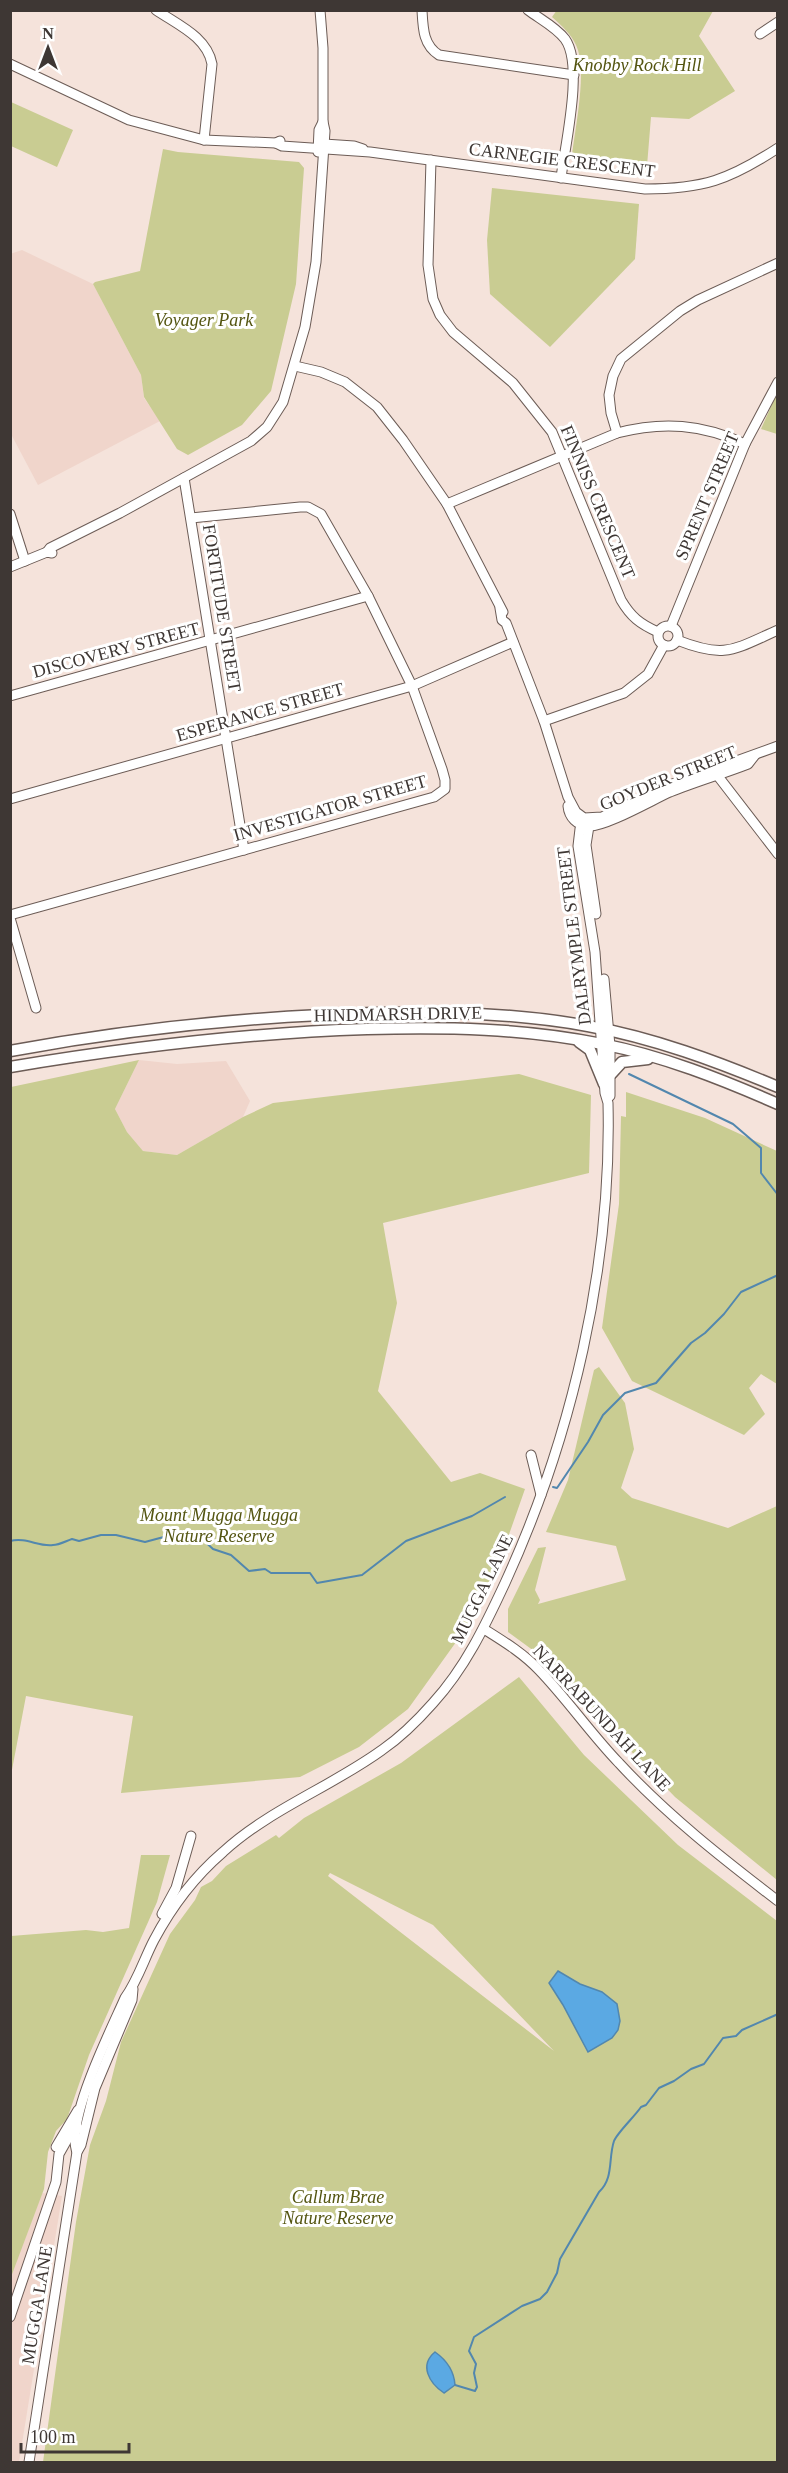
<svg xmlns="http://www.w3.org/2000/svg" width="788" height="2473" viewBox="0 0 788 2473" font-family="Georgia,serif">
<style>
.built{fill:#f0d5cb}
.green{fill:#c9cc92;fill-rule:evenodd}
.water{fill:#5ba9e3;stroke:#5287ae;stroke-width:1.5}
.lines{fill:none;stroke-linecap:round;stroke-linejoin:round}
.stream{stroke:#5287ae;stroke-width:2}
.minor-casing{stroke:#6c5c56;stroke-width:11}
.major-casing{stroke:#6c5c56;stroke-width:13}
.minor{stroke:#fff;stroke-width:9}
.major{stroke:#fff;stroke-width:10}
.labels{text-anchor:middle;stroke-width:6;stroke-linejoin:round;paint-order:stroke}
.park-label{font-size:18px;font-style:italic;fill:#545511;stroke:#fff}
.street-label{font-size:18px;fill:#3e3734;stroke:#fff}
</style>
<rect width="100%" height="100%" fill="#f5e3db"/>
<g class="built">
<path d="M 22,250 L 93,284 L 141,375 L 144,398 L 160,421 L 38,485 L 11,434 L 10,254 Z"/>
<path d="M 139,1060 L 177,1064 L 226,1061 L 250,1101 L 243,1117 L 177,1155 L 143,1151 L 127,1132 L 115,1109 Z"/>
<path d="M 42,2193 L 62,2196 L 19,2462 L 10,2462 L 10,2277 Z"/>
</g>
<g class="green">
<path d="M 557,10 L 713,11 L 699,36 L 735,91 L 689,119 L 651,117 L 647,166 L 572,156 C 575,128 588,69 576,45 C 571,34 561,25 552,17 Z"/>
<path d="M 11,102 L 73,130 L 57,167 L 11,146 Z"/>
<path d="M 163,149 L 178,152 L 299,162 L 304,168 L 296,284 L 271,391 L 242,425 L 188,455 L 177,449 L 144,397 L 141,375 L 93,284 L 95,282 L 140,271 Z"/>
<path d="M 492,188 L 639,204 L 635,259 L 550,347 L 490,294 L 487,240 Z"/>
<path d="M 777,393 L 778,434 L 777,434 L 761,429 Z"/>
<path d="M 139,1060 L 115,1109 L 127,1132 L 143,1151 L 177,1155 L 243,1117 L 273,1103 L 519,1074 L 591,1095 L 589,1173 L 383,1223 L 397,1303 L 378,1391 L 451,1482 L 480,1473 L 525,1489 L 500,1560 L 474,1617 L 408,1709 L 359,1747 L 300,1777 L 121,1793 L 133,1716 L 26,1696 L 11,1775 L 11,1087 Z"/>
<path d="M 626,1092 L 705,1118 L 777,1151 L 777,1384 L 761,1374 L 749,1388 L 765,1414 L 744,1435 L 632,1381 L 602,1328 L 619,1204 L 621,1116 L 626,1117 Z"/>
<path d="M 599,1367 L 625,1403 L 634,1449 L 621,1488 L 632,1498 L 728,1528 L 777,1506 L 777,1880 L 675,1797 L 625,1745 L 582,1694 L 565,1685 L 561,1670 L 540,1658 L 549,1655 L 539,1645 L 534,1651 L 508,1632 L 508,1609 L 538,1548 L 546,1547 L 535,1590 L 540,1600 L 538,1604 L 626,1580 L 616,1546 L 546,1532 L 568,1480 L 594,1370 Z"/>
<path d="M 519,1677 L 584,1755 L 678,1845 L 777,1921 L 777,2462 L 43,2462 L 76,2222 L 90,2145 L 106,2101 L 121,2042 L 170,1934 L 195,1900 L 201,1887 L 212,1881 L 226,1866 L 276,1835 L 279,1838 L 304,1818 L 401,1763 ZM 330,1873 L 433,1925 L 554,2051 L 328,1876 Z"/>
<path d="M 141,1855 L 170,1855 L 157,1902 L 89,2055 L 67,2119 L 56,2131 L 48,2152 L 44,2189 L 11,2277 L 11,1936 L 86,1930 L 103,1932 L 129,1928 Z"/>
</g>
<g class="water">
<path d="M 558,1971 L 580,1984 L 602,1992 L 617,2004 L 620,2021 L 618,2030 L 612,2038 L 588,2052 L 563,2005 L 549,1983 Z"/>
<path d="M 435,2352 C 445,2359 454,2370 455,2385 L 444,2393 C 429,2383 419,2365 435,2352 Z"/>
</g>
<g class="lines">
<g class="stream">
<path d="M 629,1074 L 733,1124 L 761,1148 L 761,1173 L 778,1195"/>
<path d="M 553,1487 L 557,1488 L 588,1442 L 603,1415 L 625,1393 L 656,1383 L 691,1343 L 705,1333 L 724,1314 L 741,1292 L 778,1275"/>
<path d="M 10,1541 C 27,1537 38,1547 53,1545 C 59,1545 66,1541 72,1539 L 79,1541 L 101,1535 L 116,1535 L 145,1542 L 186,1531 L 200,1537 L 213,1549 L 231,1555 L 249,1571 L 265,1569 L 271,1573 L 310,1573 L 317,1583 L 362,1575 L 406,1541 L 472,1516 L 505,1497"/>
<path d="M 455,2385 L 475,2391 L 477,2387 L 474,2373 L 476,2364 L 469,2351 L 474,2337 L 522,2306 L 540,2299 L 547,2292 L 557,2273 L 560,2259 L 599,2192 C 614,2178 608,2159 614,2141 C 617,2133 635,2116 641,2107 L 646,2105 L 659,2088 L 674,2081 L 691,2069 L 704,2064 L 723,2038 L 736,2036 L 742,2030 L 778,2014"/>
</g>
<defs>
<g id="minor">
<path d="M 156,10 C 178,25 207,37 212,64 L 204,140"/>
<path d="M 422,10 C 423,28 423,45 439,55 L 574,75"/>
<path d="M 528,10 C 540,19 556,27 565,39 C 584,65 565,145 561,178"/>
<path d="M 760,34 L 778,22"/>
<path d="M 10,64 L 129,120 L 204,140 L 276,143 L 280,141"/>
<path d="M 276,143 L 282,146 L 370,152 L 645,189 C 703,189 729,180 778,148"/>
<path d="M 324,144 L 354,146 L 363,149"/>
<path d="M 318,152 L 319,130 L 323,122"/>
<path d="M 431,160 L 428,265 L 433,299 L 440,315 L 453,332 L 513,383 L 552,432 L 621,600 C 631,617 640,624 658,632"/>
<path d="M 295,366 L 321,372 L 345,382 L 377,407 L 403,440 L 447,504 L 503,612"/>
<path d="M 617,433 L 611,413 L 609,395 L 613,376 L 621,359 L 680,311 L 698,300 L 778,263"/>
<path d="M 184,478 L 244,850"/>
<path d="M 447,504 L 617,433 C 663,421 702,424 745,444"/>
<path d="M 10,514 L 25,561"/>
<path d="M 47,552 L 50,548 L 120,513 L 251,441 L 267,427 L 283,402 L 305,327 L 316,262 L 325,131 L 323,122 L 323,48 L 320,10"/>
<path d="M 10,567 L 47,552 L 52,553"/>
<path d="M 500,608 L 502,620 L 506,623 L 544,721 L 568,797 L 576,812 L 584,818 L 602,817 L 670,785 L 778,746"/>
<circle cx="668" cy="636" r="10"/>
<path d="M 671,626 L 745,444 L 778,382"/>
<path d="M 677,640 C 725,659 733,650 778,630"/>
<path d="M 10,696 L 368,596"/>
<path d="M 544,721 L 624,693 L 648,674 L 664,645"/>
<path d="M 714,771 L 778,854"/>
<path d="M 10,799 L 412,686 L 513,642"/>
<path d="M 568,806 C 569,817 577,826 589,826 C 605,827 652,800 670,792 C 695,782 722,774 748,764 L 755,755"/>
<path d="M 588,819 L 589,826 L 586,845 L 596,914"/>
<path d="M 10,915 L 434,797 L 445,789 L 445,780 L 442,769 L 412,686 L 368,596 L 321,514 L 308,507 L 300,507 L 191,518"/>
<path d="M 10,918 L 36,1008"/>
<path d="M 604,979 L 610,1046 L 610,1096"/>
<path d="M 531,1455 L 541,1495"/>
<path d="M 484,1629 C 503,1641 523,1653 539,1670 C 567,1699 591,1734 619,1763 C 667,1815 722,1858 778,1901"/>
<path d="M 162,1914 L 176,1888 L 191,1836"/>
<path d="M 56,2147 L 78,2110"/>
<path d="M 77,2152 C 65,2121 111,2030 125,1998 C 138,1980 144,1959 154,1940 C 172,1906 194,1877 223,1852 C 270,1809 331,1787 382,1750 C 401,1737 418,1720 433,1703 C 465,1668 485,1626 505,1583 C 572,1437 612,1265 608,1103 L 605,1093 L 595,952 L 578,846 L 580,829 L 588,819"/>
<path d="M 10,2317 L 56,2182 L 59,2154 L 68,2138 L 78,2128"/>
<path d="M 29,2462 L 77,2152 L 81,2145 L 95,2088 L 132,2000 L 133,1989"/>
</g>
<g id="major">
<path d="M 579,1042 L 590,1050 L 604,1084"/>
<path d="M 10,1051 C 113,1032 217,1020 321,1015 C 410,1011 500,1010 588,1026 C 654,1038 716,1061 778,1087"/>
<path d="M 10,1067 C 129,1047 247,1033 367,1029 C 446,1027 524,1028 602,1044 C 663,1056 721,1079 778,1104"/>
<path d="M 611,1074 L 622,1062 L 648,1059"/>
</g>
</defs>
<use href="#minor" class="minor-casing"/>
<use href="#major" class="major-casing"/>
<use href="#minor" class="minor"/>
<use href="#major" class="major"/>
</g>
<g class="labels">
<g class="park-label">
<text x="637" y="71">Knobby Rock Hill</text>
<text x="204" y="326">Voyager Park</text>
<text x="219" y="1521">Mount Mugga Mugga<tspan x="219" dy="21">Nature Reserve</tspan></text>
<text x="338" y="2203">Callum Brae<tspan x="338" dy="21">Nature Reserve</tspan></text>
</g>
<g class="street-label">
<text transform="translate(562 160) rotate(7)" y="6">CARNEGIE CRESCENT</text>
<text transform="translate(707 496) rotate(-67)" y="6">SPRENT STREET</text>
<text transform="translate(598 502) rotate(67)" y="6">FINNISS CRESCENT</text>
<text transform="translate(222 608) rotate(81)" y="6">FORTITUDE STREET</text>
<text transform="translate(116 650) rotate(-15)" y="6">DISCOVERY STREET</text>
<text transform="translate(260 712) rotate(-16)" y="6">ESPERANCE STREET</text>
<text transform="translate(668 778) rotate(-22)" y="6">GOYDER STREET</text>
<text transform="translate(330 808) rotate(-16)" y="6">INVESTIGATOR STREET</text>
<text transform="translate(574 936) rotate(-97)" y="6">DALRYMPLE STREET</text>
<text transform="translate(398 1014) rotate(-1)" y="6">HINDMARSH DRIVE</text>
<text transform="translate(482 1589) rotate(-64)" y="6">MUGGA LANE</text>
<text transform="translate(602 1718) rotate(47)" y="6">NARRABUNDAH LANE</text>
<text transform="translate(37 2305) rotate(-81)" y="6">MUGGA LANE</text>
</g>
</g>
<rect width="788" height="2473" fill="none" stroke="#3e3734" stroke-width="24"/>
<g transform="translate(48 48)" stroke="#ffffff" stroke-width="4.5" paint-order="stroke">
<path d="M0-4.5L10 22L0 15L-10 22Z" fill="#3e3734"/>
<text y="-9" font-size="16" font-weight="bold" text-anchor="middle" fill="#3e3734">N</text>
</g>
<path d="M21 2443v9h108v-9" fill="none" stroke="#3e3734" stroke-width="3"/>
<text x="30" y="2443" font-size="18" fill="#3e3734" stroke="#ffffff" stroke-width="4.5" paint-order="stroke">100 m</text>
</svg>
